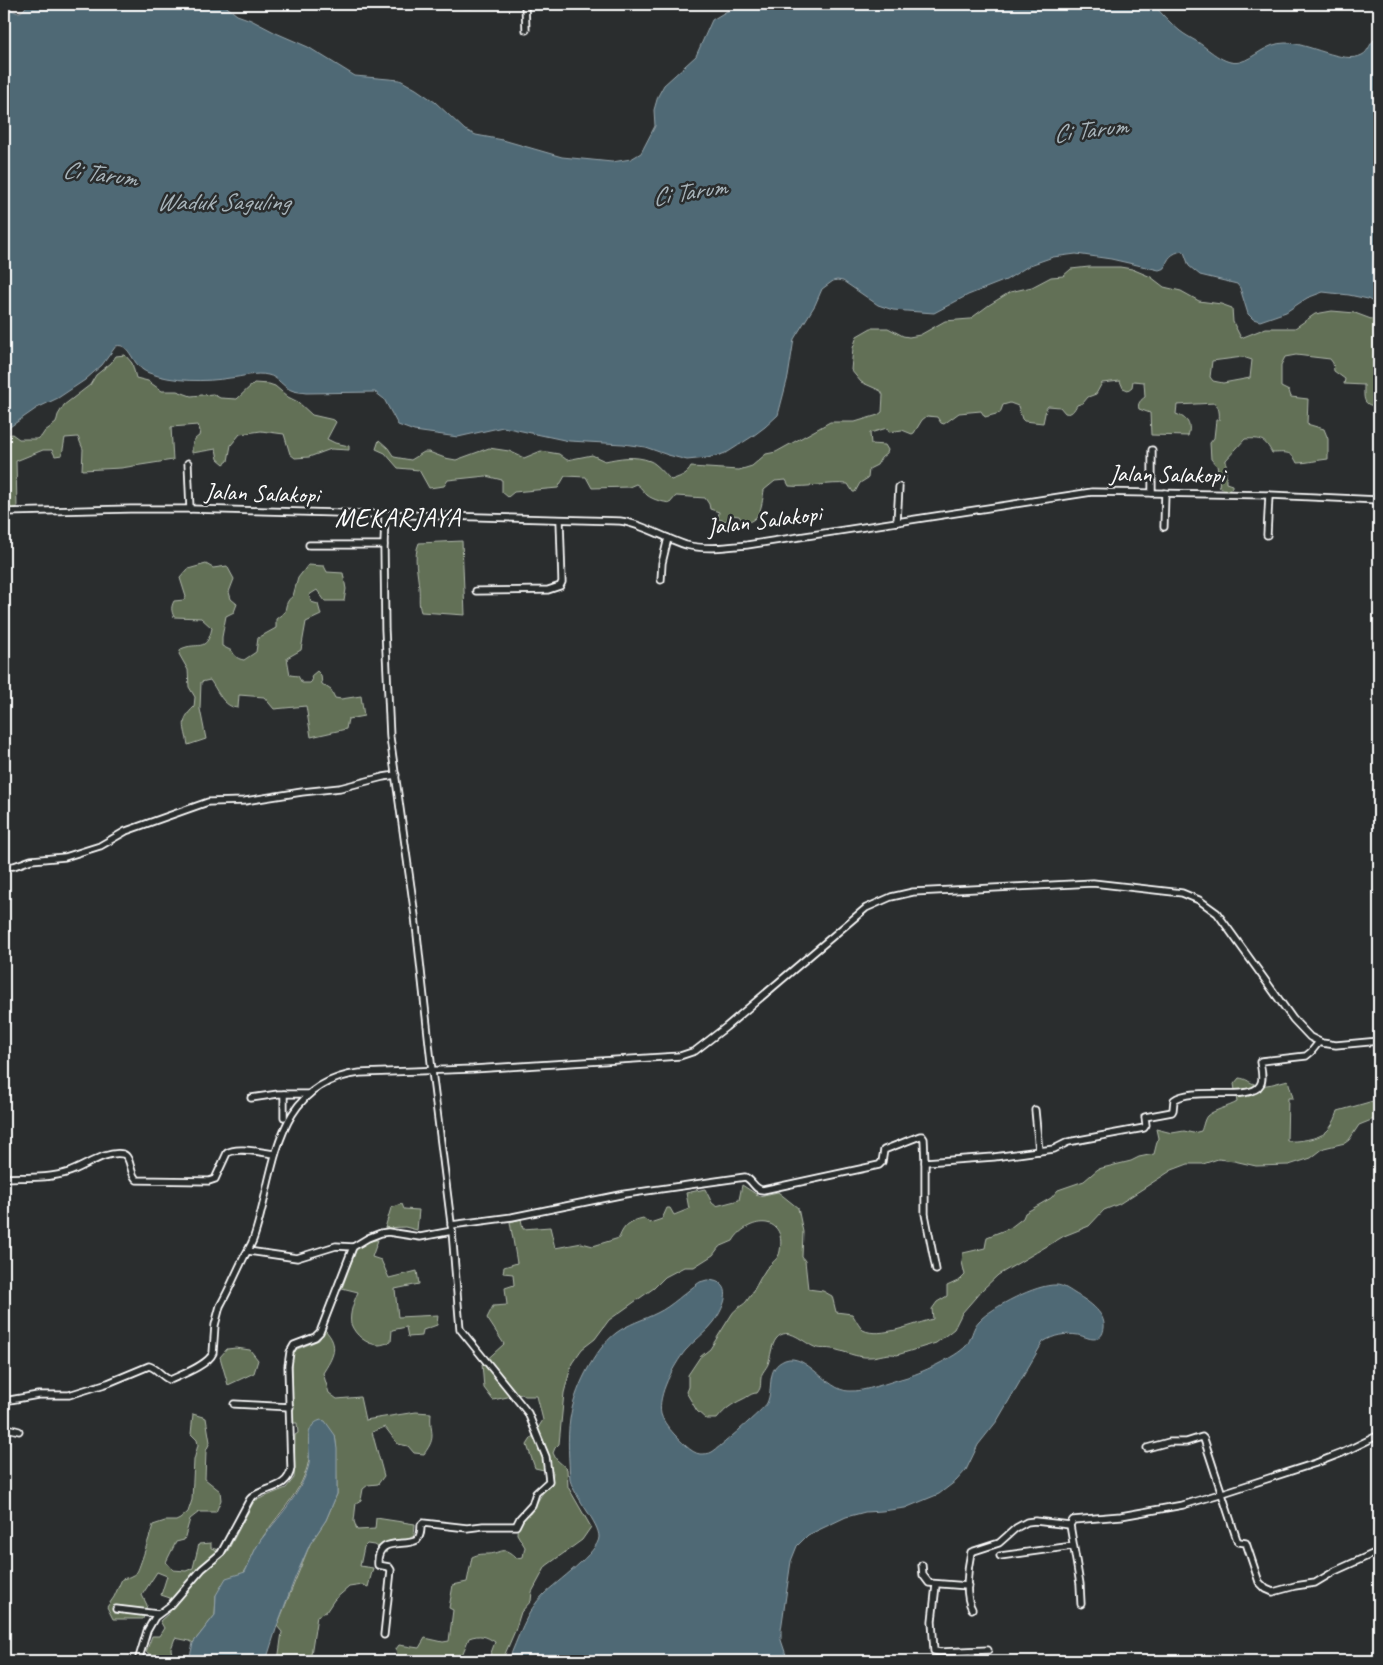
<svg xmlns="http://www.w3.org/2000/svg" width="1383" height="1665" viewBox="0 0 1383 1665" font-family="Caveat,sans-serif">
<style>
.green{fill:#627057;stroke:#b0b8ab;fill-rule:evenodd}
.water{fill:#506975;stroke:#96a5ac}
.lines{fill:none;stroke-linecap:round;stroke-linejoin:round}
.minor-casing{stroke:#fff;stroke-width:9}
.minor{stroke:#2a2d2e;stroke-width:5.5}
.labels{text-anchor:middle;stroke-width:5;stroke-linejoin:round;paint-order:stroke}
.street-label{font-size:24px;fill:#fff;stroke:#2a2d2e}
.water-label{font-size:25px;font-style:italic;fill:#a8b4ba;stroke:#2a2d2e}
.quarter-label{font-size:26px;letter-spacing:1px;fill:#fff;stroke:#2a2d2e}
</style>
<rect width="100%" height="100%" fill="#2a2d2e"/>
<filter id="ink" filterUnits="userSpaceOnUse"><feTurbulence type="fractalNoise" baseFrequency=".02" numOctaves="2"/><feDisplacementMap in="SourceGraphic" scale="10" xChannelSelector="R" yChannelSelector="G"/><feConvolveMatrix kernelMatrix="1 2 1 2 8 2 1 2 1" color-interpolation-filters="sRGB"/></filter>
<g filter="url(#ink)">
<g class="green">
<path d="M 1089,267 L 1120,267 L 1132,269 L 1151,277 L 1164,287 L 1181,291 L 1199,301 L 1221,304 L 1232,308 L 1233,322 L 1241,338 L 1266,328 L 1295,328 L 1315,314 L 1332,311 L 1355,313 L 1379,322 L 1379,406 C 1362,406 1364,399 1364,385 L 1344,384 L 1345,379 L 1334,371 L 1333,363 L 1330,359 L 1296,355 L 1285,357 L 1281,365 L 1281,387 L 1289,391 L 1291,397 L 1308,399 L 1307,424 L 1324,429 L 1328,439 L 1328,459 C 1317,460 1308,463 1297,463 C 1291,450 1285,453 1272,453 C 1265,439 1261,438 1245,439 L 1226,460 L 1226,483 L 1232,485 L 1232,488 C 1227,491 1223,489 1219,487 L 1220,478 L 1217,466 L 1211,459 L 1210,443 L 1214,438 L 1216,420 L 1219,420 C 1220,414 1219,407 1215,403 L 1177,405 L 1176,414 C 1187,418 1192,424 1188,436 L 1151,435 L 1150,413 L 1139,409 C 1137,403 1141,400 1145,397 L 1144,382 L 1133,381 L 1132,387 L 1128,390 L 1123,388 L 1120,381 L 1102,383 L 1096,394 L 1088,397 L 1083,403 L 1077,405 C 1074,410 1072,415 1065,413 L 1060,407 L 1048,406 L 1046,409 L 1043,423 L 1024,421 L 1022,419 L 1018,406 L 1010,403 L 1003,405 L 1000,413 L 985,417 L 981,411 L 959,413 L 944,424 L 941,423 L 937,417 L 927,416 L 922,420 L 914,433 L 912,434 L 902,430 L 889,432 L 887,428 L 870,433 L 871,444 L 885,445 L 888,450 L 887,453 L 881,458 L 877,465 L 869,469 L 868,478 L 860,483 L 855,492 L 853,492 L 848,484 C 828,482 809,488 789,486 L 786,480 L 775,481 L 764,490 C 762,504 761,521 744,523 L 739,516 L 731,515 L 726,521 L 718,519 L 719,512 L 710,509 L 709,504 L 705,498 L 676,496 L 670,503 C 663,502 653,500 647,495 C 642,490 642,488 636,484 L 629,487 L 592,488 L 586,477 L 565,476 L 558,488 L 514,492 L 508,497 L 502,492 L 502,480 L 486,476 L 448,480 L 444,486 L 429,488 L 419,470 L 398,468 L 385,453 L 376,449 L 379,440 L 388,448 L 394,457 L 411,460 L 424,452 L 429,452 L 445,458 L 456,460 L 489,448 L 509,451 L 524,458 L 541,451 L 559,454 L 567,460 L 592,455 L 605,461 C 619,458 635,455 650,461 C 656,463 666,475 671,480 C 679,477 687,475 691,467 L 739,470 L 752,466 L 766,454 L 776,452 L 830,422 L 855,422 L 878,415 L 882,412 L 883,395 L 881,391 L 861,382 L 851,370 L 853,348 L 857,336 L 871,328 L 888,328 L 903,336 L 909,337 L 920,335 L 945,321 L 970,319 L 989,305 L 1010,292 L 1032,287 L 1051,277 L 1063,276 L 1071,269 ZM 1243,357 L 1252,360 L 1250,378 L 1223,383 L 1213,381 L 1210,377 L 1212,361 Z"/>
<path d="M 125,355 L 132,363 L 136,378 L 148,381 L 162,391 L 177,391 L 191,396 L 213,394 L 220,398 L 237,399 L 254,383 L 269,384 L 275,386 L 288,397 L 298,402 L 312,415 L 334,420 L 336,422 L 327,439 L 335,443 L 349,446 L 349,450 L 331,449 L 309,457 L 295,458 L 290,454 L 284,434 L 261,431 L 240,434 L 231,445 L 228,461 L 224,464 L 218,459 L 216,449 L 192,453 C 192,445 192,440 199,436 L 200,431 L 198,425 L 171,427 L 173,460 L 121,468 L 82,470 L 83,449 L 78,437 L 65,438 L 62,455 L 55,456 L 52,450 L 43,450 L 16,461 L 17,508 L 6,509 L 4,491 L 4,436 L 12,434 L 19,439 L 36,439 L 41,437 L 45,431 L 56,423 L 58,415 L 64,405 L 90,385 L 96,375 L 111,363 L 116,356 Z"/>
<path d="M 462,541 L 465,615 L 421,612 C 418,603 420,597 419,588 C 418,574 413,556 419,543 Z"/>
<path d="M 206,564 L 213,568 L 227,566 L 234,579 L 229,592 L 231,599 L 237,604 L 234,612 L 226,616 L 222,637 L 222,646 L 232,651 C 235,657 238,659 244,660 L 256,652 L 258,638 L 276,628 L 276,619 L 285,612 C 286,605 287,600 293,596 L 298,578 L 308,565 L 324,566 L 327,572 L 343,573 L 346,589 L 344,601 L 325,601 L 317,590 L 309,595 L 311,602 L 318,604 L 321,615 L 306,622 L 301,650 L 287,658 L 290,675 L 298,676 L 302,683 L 310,683 L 312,681 L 311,676 L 317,671 L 321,675 L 322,684 L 331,690 L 335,698 L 341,699 L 361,696 L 364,716 L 348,719 L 346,729 L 311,737 L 306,706 L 274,709 L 264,697 L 239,695 L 238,708 C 223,707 218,691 210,680 L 201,682 L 200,709 L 206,739 L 188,745 C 185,727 179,721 194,707 L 195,697 L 189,687 L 188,670 L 179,654 L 181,649 C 198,641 206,654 212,628 L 201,618 L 174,617 C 171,610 171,607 174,601 L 184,600 L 186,597 L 180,578 L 188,569 Z"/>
<path d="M 1239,1078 C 1247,1079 1247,1081 1254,1084 C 1264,1088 1279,1082 1288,1080 L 1293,1098 L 1288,1098 L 1287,1141 C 1296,1142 1319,1139 1326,1132 C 1332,1127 1336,1118 1338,1111 L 1373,1101 L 1379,1106 L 1379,1117 L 1359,1125 L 1349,1140 L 1345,1143 L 1324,1148 L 1311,1158 L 1289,1165 L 1256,1166 L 1234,1161 L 1218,1159 L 1203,1164 L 1188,1164 L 1172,1170 L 1119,1204 L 1104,1210 L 1089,1226 L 1064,1236 L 998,1275 L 982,1290 L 962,1313 L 954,1329 L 936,1343 L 897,1355 C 888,1352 879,1357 870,1357 C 856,1358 845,1351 832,1349 C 827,1348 822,1349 817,1348 C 804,1344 788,1324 776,1339 C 771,1346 771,1356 768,1364 C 766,1369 761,1373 761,1378 C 760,1384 762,1387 757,1393 C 751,1393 748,1397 743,1399 C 731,1405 726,1408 717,1419 L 706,1419 L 697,1411 L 686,1392 L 688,1387 L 688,1375 L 700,1357 L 710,1349 L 732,1314 C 736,1308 742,1306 746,1302 C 754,1292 759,1279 766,1269 C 771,1263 779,1259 780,1251 C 787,1212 746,1218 733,1241 L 719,1247 L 713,1255 L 694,1267 L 684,1267 L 665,1277 L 654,1288 L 609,1320 L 595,1339 L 582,1349 L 572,1363 L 564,1393 L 559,1444 L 555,1448 L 553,1453 L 556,1459 L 567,1469 L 568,1487 L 591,1527 L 582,1540 L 546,1566 L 532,1592 L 531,1601 L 521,1612 L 515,1631 L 502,1661 L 488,1661 L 495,1642 C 486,1636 480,1634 469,1638 L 460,1660 L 462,1661 L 398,1661 L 396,1649 L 399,1645 L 419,1648 L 425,1638 L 443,1642 L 449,1641 L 453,1610 L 449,1608 L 453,1585 L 467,1582 L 472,1557 C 478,1554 482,1554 489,1554 C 503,1553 503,1545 516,1558 L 523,1557 L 525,1547 L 517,1534 L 518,1515 L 530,1514 L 542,1494 L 552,1484 L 553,1472 L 535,1468 L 527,1445 L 543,1420 L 537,1396 L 525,1396 L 522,1394 L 493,1400 L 484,1388 L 482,1364 L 504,1344 L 487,1318 L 493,1306 L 507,1305 L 505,1288 L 514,1285 L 513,1274 L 503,1273 L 504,1267 L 517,1263 L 510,1222 L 521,1219 L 523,1229 L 550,1227 L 555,1248 L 582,1243 L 593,1246 L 619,1238 C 624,1225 630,1221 643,1218 L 650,1223 L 662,1219 L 667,1208 L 670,1208 L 674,1215 L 689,1209 L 686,1193 L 705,1189 L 712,1203 L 716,1206 L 739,1200 L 742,1185 L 759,1196 L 778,1192 L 798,1208 L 803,1232 L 802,1257 L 805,1261 L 808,1289 L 823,1291 L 832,1296 L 836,1312 L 852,1314 C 855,1318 859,1327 863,1330 C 880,1339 916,1323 933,1319 L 932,1309 L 937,1302 L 947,1296 L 947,1286 L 960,1280 L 965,1275 L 962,1262 L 963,1253 L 985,1248 L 987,1237 L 1010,1228 L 1023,1218 L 1025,1213 L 1051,1198 L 1058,1190 L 1084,1181 L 1098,1169 L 1131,1161 L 1139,1157 L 1154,1154 L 1158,1138 L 1156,1129 L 1172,1133 L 1184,1131 L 1193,1133 L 1201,1131 C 1203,1127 1204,1119 1207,1116 C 1213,1110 1229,1107 1237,1102 L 1234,1084 Z"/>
<path d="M 402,1204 L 404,1209 L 419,1210 L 417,1230 L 405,1227 L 385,1228 L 391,1208 Z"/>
<path d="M 373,1240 L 378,1240 L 372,1257 L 381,1260 L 389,1278 L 417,1271 L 419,1284 L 395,1289 L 398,1317 L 438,1315 L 437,1325 L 423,1330 L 422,1336 L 408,1337 L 406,1327 L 392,1330 L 391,1342 C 387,1343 382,1345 379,1345 C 367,1345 355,1335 351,1324 C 349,1314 354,1301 358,1292 L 342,1288 L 356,1250 L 363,1243 Z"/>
<path d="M 325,1330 C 340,1346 333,1357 323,1373 L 329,1393 L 337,1399 L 360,1397 L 365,1420 L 416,1412 L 431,1413 C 429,1434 438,1435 424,1454 L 414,1453 L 408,1446 L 398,1444 L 385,1427 L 372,1432 L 384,1476 L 378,1484 L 368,1485 L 363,1489 L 361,1500 L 356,1503 L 354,1521 L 357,1530 L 375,1529 L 376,1518 L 415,1524 L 414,1536 C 405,1540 398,1546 388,1547 L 386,1553 L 374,1545 L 367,1544 L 364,1547 L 360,1566 L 373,1568 L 368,1587 L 363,1585 L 349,1587 L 334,1600 L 326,1612 L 317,1616 L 310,1661 L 278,1661 L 282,1632 L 277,1626 L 310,1544 L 326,1520 L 337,1494 L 336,1443 L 335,1435 L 309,1435 C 316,1483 281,1507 259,1543 C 253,1552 251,1562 245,1571 C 239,1580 225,1588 216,1595 L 215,1615 L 193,1643 L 190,1641 L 175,1638 L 171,1649 L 173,1661 L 153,1661 L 154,1656 L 146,1652 L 152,1636 L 159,1636 L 164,1628 L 160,1621 L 170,1612 L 170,1598 L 161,1595 L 167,1576 L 157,1572 L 142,1595 L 147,1605 L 143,1619 L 113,1619 L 107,1607 L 114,1597 L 122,1579 C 127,1578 133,1576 137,1572 C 139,1570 151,1532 153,1525 L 165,1521 L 176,1521 L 180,1519 L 188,1512 L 192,1500 L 194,1460 L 198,1445 L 197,1440 L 191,1434 L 193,1414 L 206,1418 L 210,1442 L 206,1451 L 205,1479 L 220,1491 L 221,1500 L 216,1512 L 199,1512 L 190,1519 L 184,1540 L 176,1542 L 166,1562 L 173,1570 L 186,1571 L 193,1568 L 199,1544 L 211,1543 L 211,1548 L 227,1552 L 254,1501 L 286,1488 L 294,1478 L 295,1435 L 298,1433 L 297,1423 L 292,1423 L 292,1358 L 295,1350 L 319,1340 Z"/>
<path d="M 236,1348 L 250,1350 L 258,1360 L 254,1373 L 228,1385 L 220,1357 L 227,1349 Z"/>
</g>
<g class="water">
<path d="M 4,4 L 6,4 C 15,14 20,16 28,4 L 223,4 L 237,15 L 251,20 L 276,33 L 308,47 L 355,76 L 400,80 L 416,89 L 435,102 L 465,130 L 476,135 L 503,140 L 562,157 L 612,162 L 631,159 L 641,153 L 655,126 L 654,110 L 658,96 L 664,85 L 696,56 L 712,20 L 727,11 L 754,4 L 820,4 C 827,6 836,9 843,4 L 1153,4 C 1161,13 1170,23 1180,31 C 1185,35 1191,38 1196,41 C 1208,48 1224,66 1240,62 C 1255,58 1266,43 1285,43 C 1307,42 1344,65 1362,55 C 1369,52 1369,42 1379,36 L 1379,306 L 1368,299 L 1349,295 L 1323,292 L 1307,298 L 1286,312 L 1260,321 L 1253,319 L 1248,314 L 1240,288 L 1237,284 L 1200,275 L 1189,266 L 1184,252 L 1182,251 C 1172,253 1167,258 1165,268 L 1159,270 L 1111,259 L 1076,254 L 1053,257 L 1030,265 L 1006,280 L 968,295 L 934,313 L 893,310 L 878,305 L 843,281 L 837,280 L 833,281 L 822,289 L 815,305 L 794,339 L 788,377 L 778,415 L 765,427 L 753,436 L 728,452 L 720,455 L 707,458 L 687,460 L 668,455 L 645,447 L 623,444 L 569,441 L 503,427 L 458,437 L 414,431 L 398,425 L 384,399 L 375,392 L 306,393 C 301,392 295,392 291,390 C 283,387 278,377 268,375 C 256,372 242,377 230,378 C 206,382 172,382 149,373 C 131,367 131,342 116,346 L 102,365 L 85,380 L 58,398 L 37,408 L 4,431 Z"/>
<path d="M 707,1280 C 736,1281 725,1306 714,1322 C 706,1333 694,1340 685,1351 C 674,1365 657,1395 661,1414 C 664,1423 669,1428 674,1434 C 681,1441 691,1453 700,1454 C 704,1454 709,1454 712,1452 C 719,1448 764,1409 767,1403 C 774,1388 765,1368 785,1360 C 806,1352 827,1391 849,1391 C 865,1392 889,1382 904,1378 C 919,1374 956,1357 966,1346 C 972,1339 972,1328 979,1321 C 992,1307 1037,1284 1056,1285 C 1062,1285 1068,1289 1074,1293 C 1086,1300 1106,1312 1104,1328 C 1103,1333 1102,1336 1098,1338 C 1092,1341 1084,1336 1078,1335 C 1065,1333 1054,1335 1043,1342 L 997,1421 L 978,1445 L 966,1470 L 956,1481 L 939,1494 L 905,1508 L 882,1511 L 865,1512 L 846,1517 L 808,1535 L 797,1546 L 791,1561 L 781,1630 L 781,1640 L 788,1661 L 508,1661 C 518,1639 526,1611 544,1594 C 555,1583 599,1552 599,1537 C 599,1523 575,1498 570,1480 C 569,1460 567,1439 570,1419 C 574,1391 593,1351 616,1333 C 628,1324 643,1320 657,1313 C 672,1306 685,1292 700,1282 Z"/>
<path d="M 321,1420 L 325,1421 L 335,1435 L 337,1449 L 337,1494 L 326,1520 L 310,1544 L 295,1578 L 277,1626 L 266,1661 L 189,1661 L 193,1643 L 215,1615 L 216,1595 L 226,1578 L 245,1572 C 250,1562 254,1550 260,1541 C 275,1521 294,1502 304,1479 C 306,1474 308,1469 309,1464 C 311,1450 302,1425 321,1420 Z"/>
</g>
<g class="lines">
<defs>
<g id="minor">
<path d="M 465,4 L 471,4"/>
<path d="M 525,4 L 526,30"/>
<path d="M 1152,450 L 1152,493"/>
<path d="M 188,463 L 190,509"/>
<path d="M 4,512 L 130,509 L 190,509 L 620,521 C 643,524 664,538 686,545 C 706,550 727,547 747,545 L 1092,492 L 1269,495 L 1379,500"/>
<path d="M 897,522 L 899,487"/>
<path d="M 1164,527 L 1165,493"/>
<path d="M 1267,535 L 1269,495"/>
<path d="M 309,545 L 384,545"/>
<path d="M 661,580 L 662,563 L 668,538"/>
<path d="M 476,591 L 548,590 L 560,586 L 562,582 L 560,520"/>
<path d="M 4,867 L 14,866 L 31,860 L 65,857 L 100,846 L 126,831 L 208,802 L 245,801 L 302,792 L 340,788 L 383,777 L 396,775"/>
<path d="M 251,1098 L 278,1094 L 309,1094"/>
<path d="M 1035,1110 L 1039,1151"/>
<path d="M 284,1117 L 284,1094"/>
<path d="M 925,1162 L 925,1214 L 936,1270"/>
<path d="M 4,1178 C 25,1177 48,1179 69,1172 C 84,1167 107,1150 123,1154 C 132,1157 129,1174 137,1180 L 209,1181 L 215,1179 L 227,1153 C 237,1146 263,1153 275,1154"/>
<path d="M 451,1225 L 512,1217 L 625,1194 L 745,1177 C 753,1180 754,1190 763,1190 L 879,1165 L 882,1162 L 884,1150 L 920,1136 L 922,1136 L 924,1139 L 925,1162 L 994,1157 L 1054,1149 L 1068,1142 L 1144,1128 L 1146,1125 L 1145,1117 L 1172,1112 L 1173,1110 L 1174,1100 C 1192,1086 1251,1102 1260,1085 C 1264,1080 1261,1068 1260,1062 L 1261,1061 L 1306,1056 L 1311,1052 L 1319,1042"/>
<path d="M 248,1251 L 297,1258 L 336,1246 L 353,1247"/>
<path d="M 4,1401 L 38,1395 L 69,1395 L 108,1383 L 149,1366 C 157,1368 162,1377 170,1380 C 181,1375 208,1365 213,1353 L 215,1325 L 220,1306 C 229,1290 236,1273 244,1257 C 248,1250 252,1244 254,1237 C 276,1172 272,1083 360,1073 L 473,1069 L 680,1056 L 695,1051 L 726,1027 L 866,908 L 891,897 L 913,892 L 1093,883 L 1182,893 L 1199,900 L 1217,913 L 1293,1019 L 1310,1037 L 1322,1043 L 1336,1045 L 1379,1041"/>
<path d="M 234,1404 L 290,1407"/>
<path d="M 4,1431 L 11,1429 L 19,1431"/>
<path d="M 1147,1448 L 1169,1442 L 1186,1442 L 1202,1437 L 1204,1439 L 1237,1540 L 1239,1542 L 1246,1543 L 1259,1582 L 1266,1589 L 1273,1592 L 1295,1586 L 1315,1583 L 1335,1571 L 1379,1551"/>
<path d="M 1000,1556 L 1073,1546"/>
<path d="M 922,1565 L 923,1575 L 929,1583 L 968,1586"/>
<path d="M 936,1585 L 932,1621 L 934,1651 L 940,1652 L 988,1650"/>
<path d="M 1081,1604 L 1080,1584 L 1070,1525 L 1073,1520 L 1121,1516 L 1183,1505 L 1223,1493 L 1316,1463 L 1342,1453 L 1379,1435"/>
<path d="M 116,1609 L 158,1614"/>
<path d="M 972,1609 C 964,1596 968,1566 971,1552 L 999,1543 L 1016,1528 L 1027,1522 L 1035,1521 L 1070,1525"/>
<path d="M 384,1635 L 391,1570 L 389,1567 L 378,1565 C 376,1535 404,1548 417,1540 C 421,1536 421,1530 421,1525 L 423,1523 L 467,1528 L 483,1526 L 516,1526 L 520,1518 L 532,1505 L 536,1493 L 549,1481 L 546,1457 L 528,1413 L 460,1329 L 452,1231"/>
<path d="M 138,1661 L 147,1631 L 155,1617 L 171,1605 L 202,1569 L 221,1553 L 250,1499 C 262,1486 288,1491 291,1468 L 288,1366 L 290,1352 L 294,1345 L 315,1337 L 320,1332 L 353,1247 L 368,1238 L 381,1233 L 388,1232 L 420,1237 L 452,1231 L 432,1071 L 415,916 L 390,737 L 385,629 L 384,545 L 385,515"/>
</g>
</defs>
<use href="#minor" class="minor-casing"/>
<use href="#minor" class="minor"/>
</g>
</g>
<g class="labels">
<g class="street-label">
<text transform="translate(1167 474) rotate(1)" y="8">Jalan Salakopi</text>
<text transform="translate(262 493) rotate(2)" y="8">Jalan Salakopi</text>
<text transform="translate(764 520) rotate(-7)" y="8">Jalan Salakopi</text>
</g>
<g class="water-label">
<text transform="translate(1090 129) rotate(-7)" y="9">Ci Tarum</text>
<text transform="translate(100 173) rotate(7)" y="9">Ci Tarum</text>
<text transform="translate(689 191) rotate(-9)" y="9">Ci Tarum</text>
<text x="223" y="210">Waduk Saguling</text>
</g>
<g class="quarter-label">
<text x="398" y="526">MEKARJAYA</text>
</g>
</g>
<rect width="1383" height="1665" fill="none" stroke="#2a2d2e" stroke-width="20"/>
<rect x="10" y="10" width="1363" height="1645" fill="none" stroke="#fff" stroke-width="2" filter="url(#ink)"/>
</svg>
